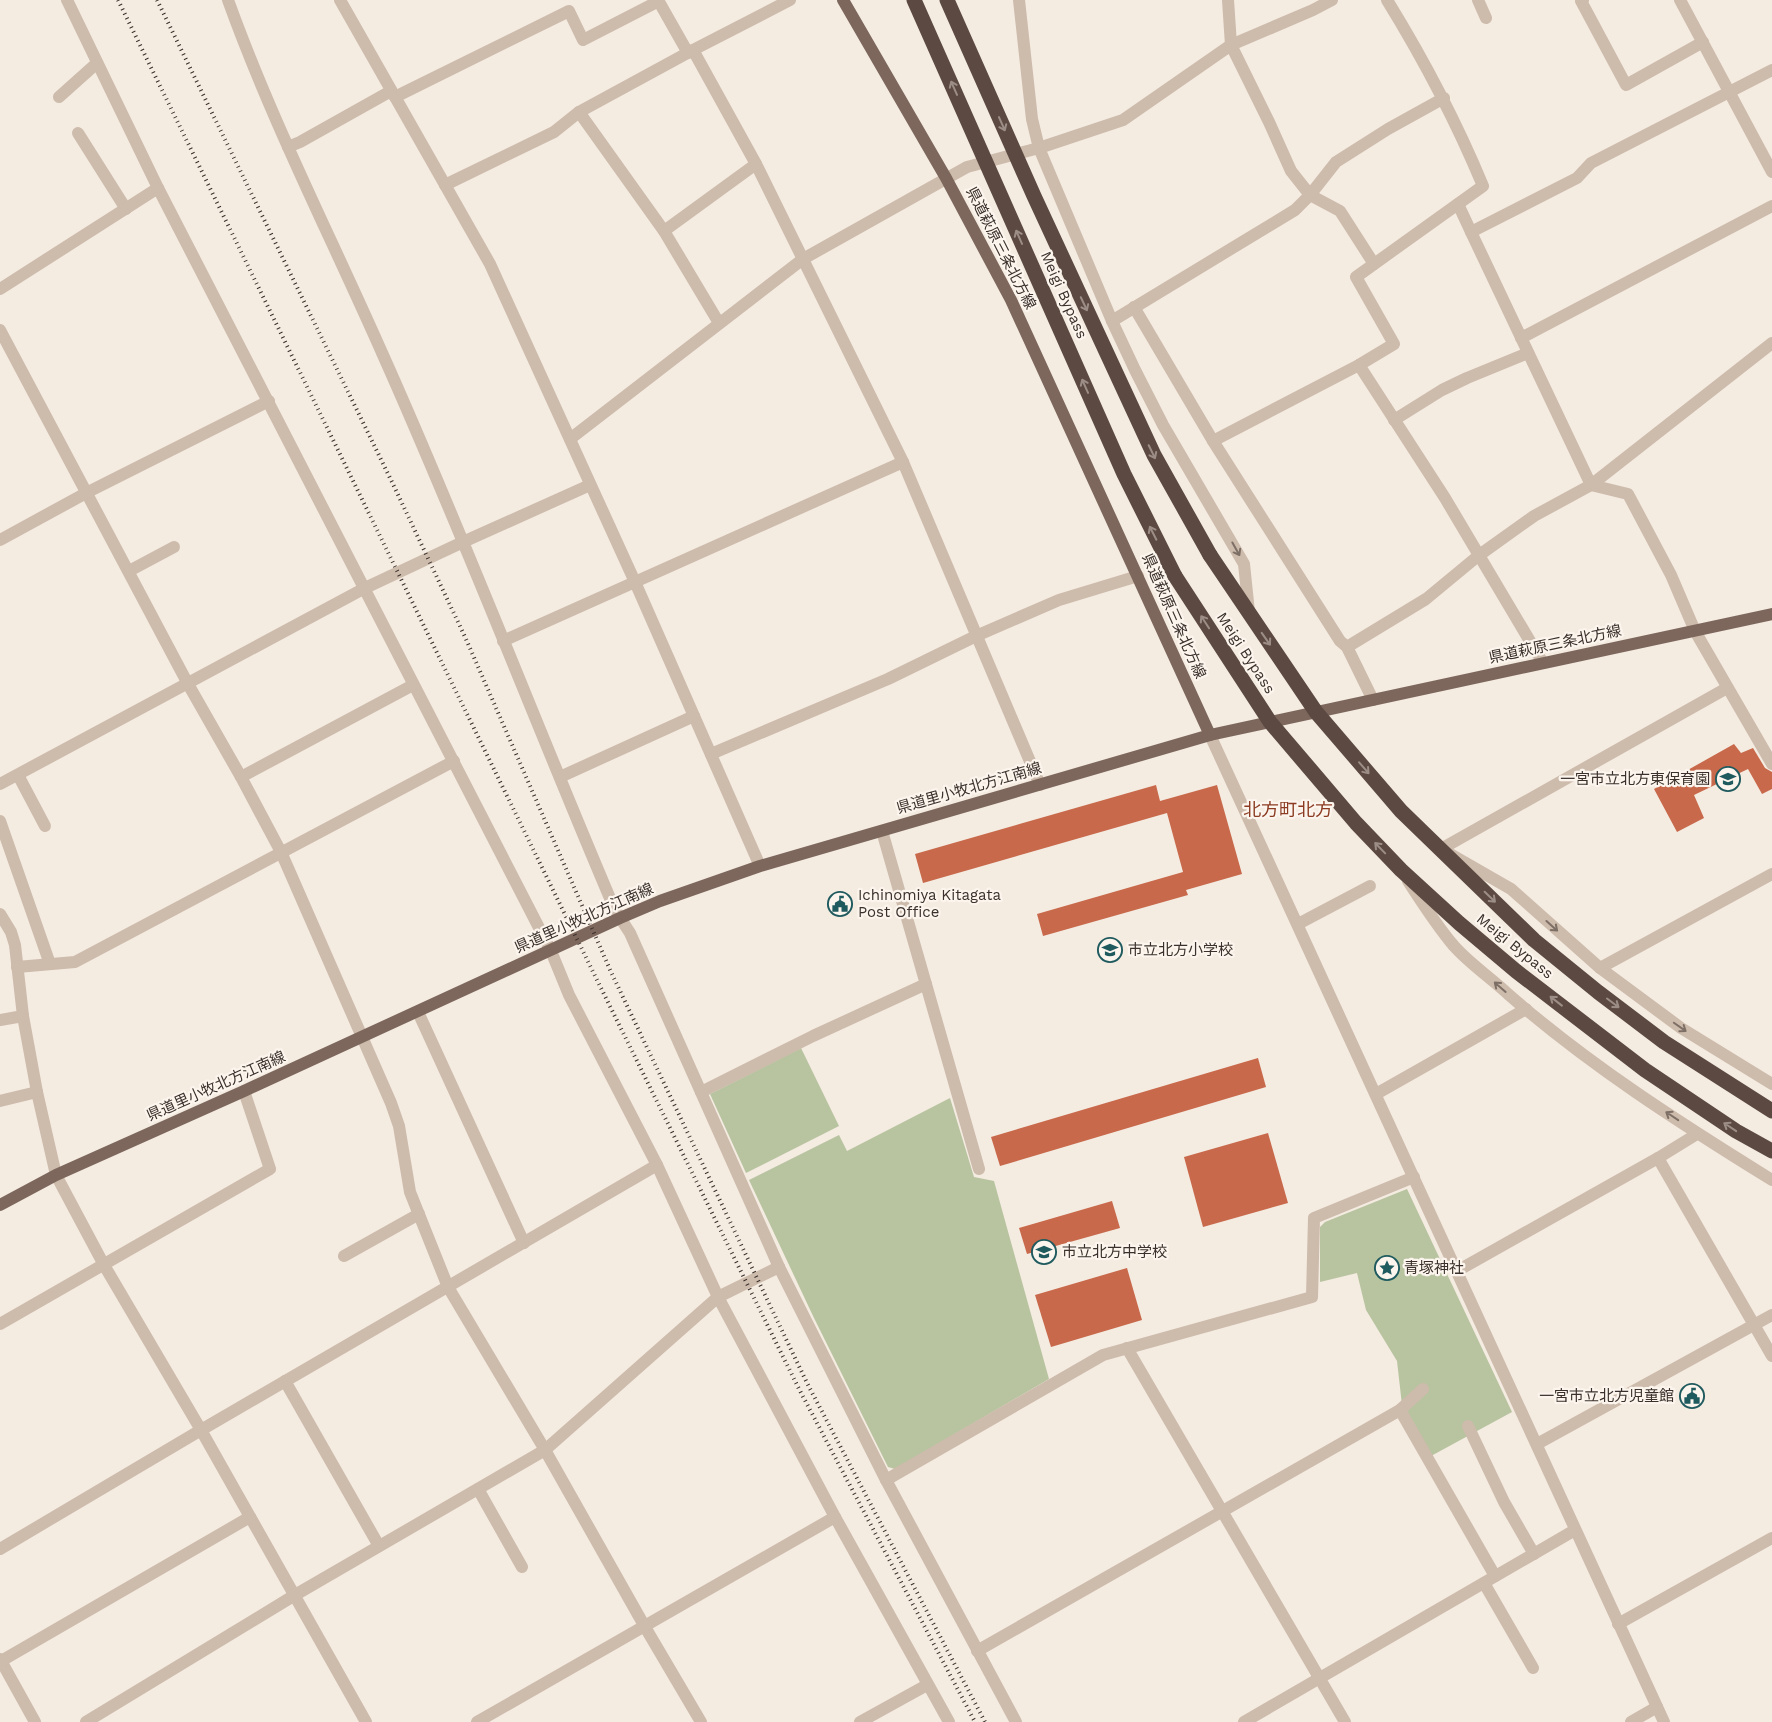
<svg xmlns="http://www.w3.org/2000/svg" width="1772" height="1722" viewBox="0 0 1772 1722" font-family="'Work Sans','Noto Sans JP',sans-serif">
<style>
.green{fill:#b8c4a0}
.building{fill:#c8694b}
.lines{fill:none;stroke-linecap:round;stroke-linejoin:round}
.minor{stroke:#cdbbac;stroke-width:12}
.major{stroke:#7d675c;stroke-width:12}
.highway{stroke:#5c4a42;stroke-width:15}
.rail{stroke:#3b302b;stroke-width:4;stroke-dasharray:1 4;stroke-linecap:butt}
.highway-bridge{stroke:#5c4a42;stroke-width:15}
.oneway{stroke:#9c8e87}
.oneway2{stroke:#7d6f65}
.labels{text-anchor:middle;stroke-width:4.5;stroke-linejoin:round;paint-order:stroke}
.street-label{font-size:15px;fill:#3b302b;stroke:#fbf5ee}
.poi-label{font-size:15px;fill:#3b302b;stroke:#fbf5ee;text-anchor:start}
.quarter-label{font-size:18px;fill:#8c3b22;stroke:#fbf5ee}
</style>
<rect width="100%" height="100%" fill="#f4ebe1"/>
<g class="green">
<path d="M 801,1048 L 839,1126 L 746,1173 L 710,1094 Z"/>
<path d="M 950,1098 L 974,1177 L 994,1181 L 1049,1379 L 895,1469 L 888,1467 L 814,1318 L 749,1180 L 839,1135 L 847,1151 Z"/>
<path d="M 1407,1189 L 1512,1412 L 1431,1456 L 1402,1405 L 1397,1361 L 1366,1310 L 1357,1273 L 1320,1282 L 1320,1227 L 1325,1222 Z"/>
</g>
<g class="building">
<path d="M 1734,744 L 1741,753 L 1753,748 L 1765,768 L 1772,772 L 1772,789 L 1762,794 L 1748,769 L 1694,795 L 1704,818 L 1677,832 L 1654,789 Z"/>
<path d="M 1156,785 L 1160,801 L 1217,785 L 1242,874 L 1186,890 L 1188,895 L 1043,936 L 1037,914 L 1183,872 L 1167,813 L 923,883 L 915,854 Z"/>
<path d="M 1258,1058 L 1266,1087 L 1000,1166 L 991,1137 Z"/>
<path d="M 1268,1133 L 1288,1203 L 1203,1227 L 1184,1157 Z"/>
<path d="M 1112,1201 L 1120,1228 L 1027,1254 L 1019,1228 Z"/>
<path d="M 1127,1268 L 1142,1320 L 1051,1347 L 1035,1295 Z"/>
</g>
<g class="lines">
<g class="minor">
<path d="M 67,0 L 158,188 L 551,951 L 569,995 L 657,1165 L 718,1297 L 835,1517 L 949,1722"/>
<path d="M 228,0 C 272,122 331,237 383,355 C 465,538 536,725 615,910 L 630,933 L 779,1267 L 886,1480 L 1016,1722"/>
<path d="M 340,0 L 490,264 L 635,582 L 760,866"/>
<path d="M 658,0 L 688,53"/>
<path d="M 1019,0 L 1032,119 L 1039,148 L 1112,321 L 1135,370 L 1163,425 L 1244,564 L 1249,612"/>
<path d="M 1228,0 L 1231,45 L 1269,122 L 1291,171 L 1310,195 L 1340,211 L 1374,264"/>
<path d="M 1478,0 L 1486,18"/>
<path d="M 1583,0 L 1581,1 L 1626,85 L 1703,42"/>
<path d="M 1680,0 L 1772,172"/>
<path d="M 693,50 L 756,164 L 903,462 L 1040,785"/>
<path d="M 1772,70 L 1591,163 L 1577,178 L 1471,232 L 1591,485 L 1628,494 L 1671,575 L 1695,631 L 1772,764"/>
<path d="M 59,97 L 97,63"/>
<path d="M 395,97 L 569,11 L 583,40 L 659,1"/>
<path d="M 579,112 L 664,231 L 719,323"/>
<path d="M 78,133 L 126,209"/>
<path d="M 288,147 L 300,142 L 391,91"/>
<path d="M 445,185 L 554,132 L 579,112 L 693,50 L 790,0"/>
<path d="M 1458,204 L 1471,232"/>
<path d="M 664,231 L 756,164"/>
<path d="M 0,289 L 158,188"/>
<path d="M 1134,307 L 1213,441 L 1340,641 L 1347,647 L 1373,700"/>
<path d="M 1112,321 L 1295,210 L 1310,195 L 1336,162 L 1388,129 L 1444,98"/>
<path d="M 0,330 L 188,684 L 241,777 L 281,852 L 391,1103 L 399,1126 L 410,1192 L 448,1287 L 545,1450 L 645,1627 L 701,1722"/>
<path d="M 1521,338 L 1772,206"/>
<path d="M 1359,365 L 1445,498 L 1543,663"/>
<path d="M 1394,420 L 1442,390 L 1467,378 L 1528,353"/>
<path d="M 570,439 L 803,259 L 967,167 L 1039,148 L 1123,120 L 1231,45 L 1313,10 L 1332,0"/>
<path d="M 1213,441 L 1359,365 L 1394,344 L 1356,277 L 1483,186 C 1456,121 1424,60 1387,0"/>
<path d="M 0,540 L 88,492 L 269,401"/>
<path d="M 129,571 L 174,547"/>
<path d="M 503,641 L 903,462"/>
<path d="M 1347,647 L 1426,599 L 1478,556 L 1534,516 L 1591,485 L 1772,343"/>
<path d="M 1210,735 L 1664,1722"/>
<path d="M 711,754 L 888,679 L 976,636 L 1059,600 L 1138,576"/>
<path d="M 18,775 L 45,826"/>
<path d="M 241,777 L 413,685"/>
<path d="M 560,777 L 694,716"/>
<path d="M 0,784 L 365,588 L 463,542 L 590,485"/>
<path d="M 0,821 L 50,964"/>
<path d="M 882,831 L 979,1169"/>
<path d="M 1441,849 L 1727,688"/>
<path d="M 1450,854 L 1511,889 L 1600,968 L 1681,1028 L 1772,1084"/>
<path d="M 1408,881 C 1423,904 1437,926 1454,946 C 1470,964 1491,978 1508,994 C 1589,1065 1680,1123 1772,1180"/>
<path d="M 0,914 L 11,932 L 15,945 L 23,1016 L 37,1092 L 56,1175 L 104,1265 L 201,1430 L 366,1722"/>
<path d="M 1298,924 L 1370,886"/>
<path d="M 17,967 L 75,962 L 454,761"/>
<path d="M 1600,968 L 1772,874"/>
<path d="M 418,1012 L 524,1243"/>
<path d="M 0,1020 L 23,1016"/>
<path d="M 701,1092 L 813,1036 L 926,984"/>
<path d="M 1376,1094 L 1526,1009"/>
<path d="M 0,1101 L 37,1092"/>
<path d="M 1658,1158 L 1772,1356"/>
<path d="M 344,1256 L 419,1214"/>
<path d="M 1457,1271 L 1658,1158 L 1697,1134"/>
<path d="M 0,1324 L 270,1169 L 244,1091"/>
<path d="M 1127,1348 L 1345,1722"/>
<path d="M 285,1381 L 379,1546"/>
<path d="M 1400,1410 L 1423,1389"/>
<path d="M 1468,1426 L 1504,1502 L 1534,1554"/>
<path d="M 1537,1444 L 1772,1315"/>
<path d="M 886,1480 L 1103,1355 L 1312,1297 L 1314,1218 L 1414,1177"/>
<path d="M 478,1489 L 522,1567"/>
<path d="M 0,1549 L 201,1430 L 657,1165"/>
<path d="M 1484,1583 L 1533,1668"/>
<path d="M 1618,1624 L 1772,1538"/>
<path d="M 977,1651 L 1400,1410 L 1495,1576"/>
<path d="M 0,1659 L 35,1722"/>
<path d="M 1,1661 L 250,1517"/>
<path d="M 86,1722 L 295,1595 L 545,1450 L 718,1297 L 779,1267"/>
<path d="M 477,1722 L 835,1517"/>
<path d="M 860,1722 L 927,1685"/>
<path d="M 1244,1722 L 1575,1530"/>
<path d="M 1631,1722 L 1657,1707"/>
</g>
<g class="major">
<path d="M 843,0 L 946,178 L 1011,300 L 1210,735"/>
<path d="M 0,1205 L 56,1175 L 244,1091 L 620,918 L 660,901 L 760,866 L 1210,735 L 1772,614"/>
</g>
<g class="highway">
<path d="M 1210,555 L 1316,712 L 1401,811 L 1534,940 L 1598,992 L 1664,1042 L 1772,1111"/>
<path d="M 1175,576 L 1270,722 L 1356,823 L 1401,870 L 1459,923 L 1516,971 L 1645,1070 L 1736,1131 L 1772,1151"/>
</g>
<g class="rail">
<path d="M 118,0 L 597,980 L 799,1389 L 975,1722"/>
<path d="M 157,0 L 392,482 L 466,639 L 611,972 L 807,1383 L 985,1722"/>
</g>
<g class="highway-bridge">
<path d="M 914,0 L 1124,474 L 1175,576"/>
<path d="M 947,0 L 1034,196 L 1154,455 L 1210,555"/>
</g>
</g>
<defs><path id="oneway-shaft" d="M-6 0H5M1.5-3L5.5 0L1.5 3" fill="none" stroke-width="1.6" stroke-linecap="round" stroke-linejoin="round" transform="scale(1.25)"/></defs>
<g class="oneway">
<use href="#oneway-shaft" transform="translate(954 88) rotate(-114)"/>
<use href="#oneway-shaft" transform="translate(1002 124) rotate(66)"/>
<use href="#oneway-shaft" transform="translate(1019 237) rotate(-114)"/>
<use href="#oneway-shaft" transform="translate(1084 304) rotate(65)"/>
<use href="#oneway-shaft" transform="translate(1085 386) rotate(-114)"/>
<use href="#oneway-shaft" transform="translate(1152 452) rotate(64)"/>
<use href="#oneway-shaft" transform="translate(1153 533) rotate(-117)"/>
<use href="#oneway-shaft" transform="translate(1205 622) rotate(-123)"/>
<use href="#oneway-shaft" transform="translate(1266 639) rotate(55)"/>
<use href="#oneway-shaft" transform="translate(1364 768) rotate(49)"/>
<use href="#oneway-shaft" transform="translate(1380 848) rotate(-134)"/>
<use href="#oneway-shaft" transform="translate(1490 897) rotate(44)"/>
<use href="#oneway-shaft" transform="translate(1556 1001) rotate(-142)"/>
<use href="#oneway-shaft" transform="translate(1613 1003) rotate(37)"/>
<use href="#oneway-shaft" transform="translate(1730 1127) rotate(-146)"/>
</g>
<g class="oneway2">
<use href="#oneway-shaft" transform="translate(1236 549) rotate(61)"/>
<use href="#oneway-shaft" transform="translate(1552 926) rotate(42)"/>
<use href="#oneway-shaft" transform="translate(1500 987) rotate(-139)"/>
<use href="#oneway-shaft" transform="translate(1680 1027) rotate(35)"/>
<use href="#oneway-shaft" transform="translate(1672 1116) rotate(-146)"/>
</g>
<defs>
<symbol id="school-ring" viewBox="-11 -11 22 22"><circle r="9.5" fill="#fbf5ee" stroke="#1f5a5e" stroke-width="1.5"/><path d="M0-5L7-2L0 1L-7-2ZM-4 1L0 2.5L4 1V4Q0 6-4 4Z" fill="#1f5a5e"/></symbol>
<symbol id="civic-ring" viewBox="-11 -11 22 22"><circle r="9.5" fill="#fbf5ee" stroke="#1f5a5e" stroke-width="1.5"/><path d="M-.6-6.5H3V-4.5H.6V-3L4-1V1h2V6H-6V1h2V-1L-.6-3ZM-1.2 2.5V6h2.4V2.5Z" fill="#1f5a5e"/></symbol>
<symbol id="sight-ring" viewBox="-11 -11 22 22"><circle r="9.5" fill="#fbf5ee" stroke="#1f5a5e" stroke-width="1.5"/><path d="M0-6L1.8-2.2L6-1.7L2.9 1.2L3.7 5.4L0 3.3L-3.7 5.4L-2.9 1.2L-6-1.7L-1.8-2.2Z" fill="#1f5a5e"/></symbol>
</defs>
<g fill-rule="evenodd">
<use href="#school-ring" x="1714" y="765" width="28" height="28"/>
<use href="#civic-ring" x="826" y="890" width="28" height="28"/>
<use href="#school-ring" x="1096" y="936" width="28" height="28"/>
<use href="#school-ring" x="1030" y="1238" width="28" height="28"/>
<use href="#sight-ring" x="1373" y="1254" width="28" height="28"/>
<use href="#civic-ring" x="1678" y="1382" width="28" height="28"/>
</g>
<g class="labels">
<g class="street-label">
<text transform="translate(1001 248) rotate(63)" y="5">県道萩原三条北方線</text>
<text transform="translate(1064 295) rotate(66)" y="5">Meigi Bypass</text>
<text transform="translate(1174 616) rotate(66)" y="5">県道萩原三条北方線</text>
<text transform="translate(1555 644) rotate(-12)" y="5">県道萩原三条北方線</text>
<text transform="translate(1246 653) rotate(57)" y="5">Meigi Bypass</text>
<text transform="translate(969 788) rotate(-16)" y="5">県道里小牧北方江南線</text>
<text transform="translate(584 918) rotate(-24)" y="5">県道里小牧北方江南線</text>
<text transform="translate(1515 946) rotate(39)" y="5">Meigi Bypass</text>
<text transform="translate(216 1086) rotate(-24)" y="5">県道里小牧北方江南線</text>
</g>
<g class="poi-label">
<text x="1710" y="784" text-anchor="end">一宮市立北方東保育園</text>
<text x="858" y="900">Ichinomiya Kitagata<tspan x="858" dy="17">Post Office</tspan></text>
<text x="1128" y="955">市立北方小学校</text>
<text x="1062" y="1257">市立北方中学校</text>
<text x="1404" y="1273">青塚神社</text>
<text x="1674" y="1401" text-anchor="end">一宮市立北方児童館</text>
</g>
<g class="quarter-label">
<text x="1288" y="816">北方町北方</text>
</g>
</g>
</svg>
